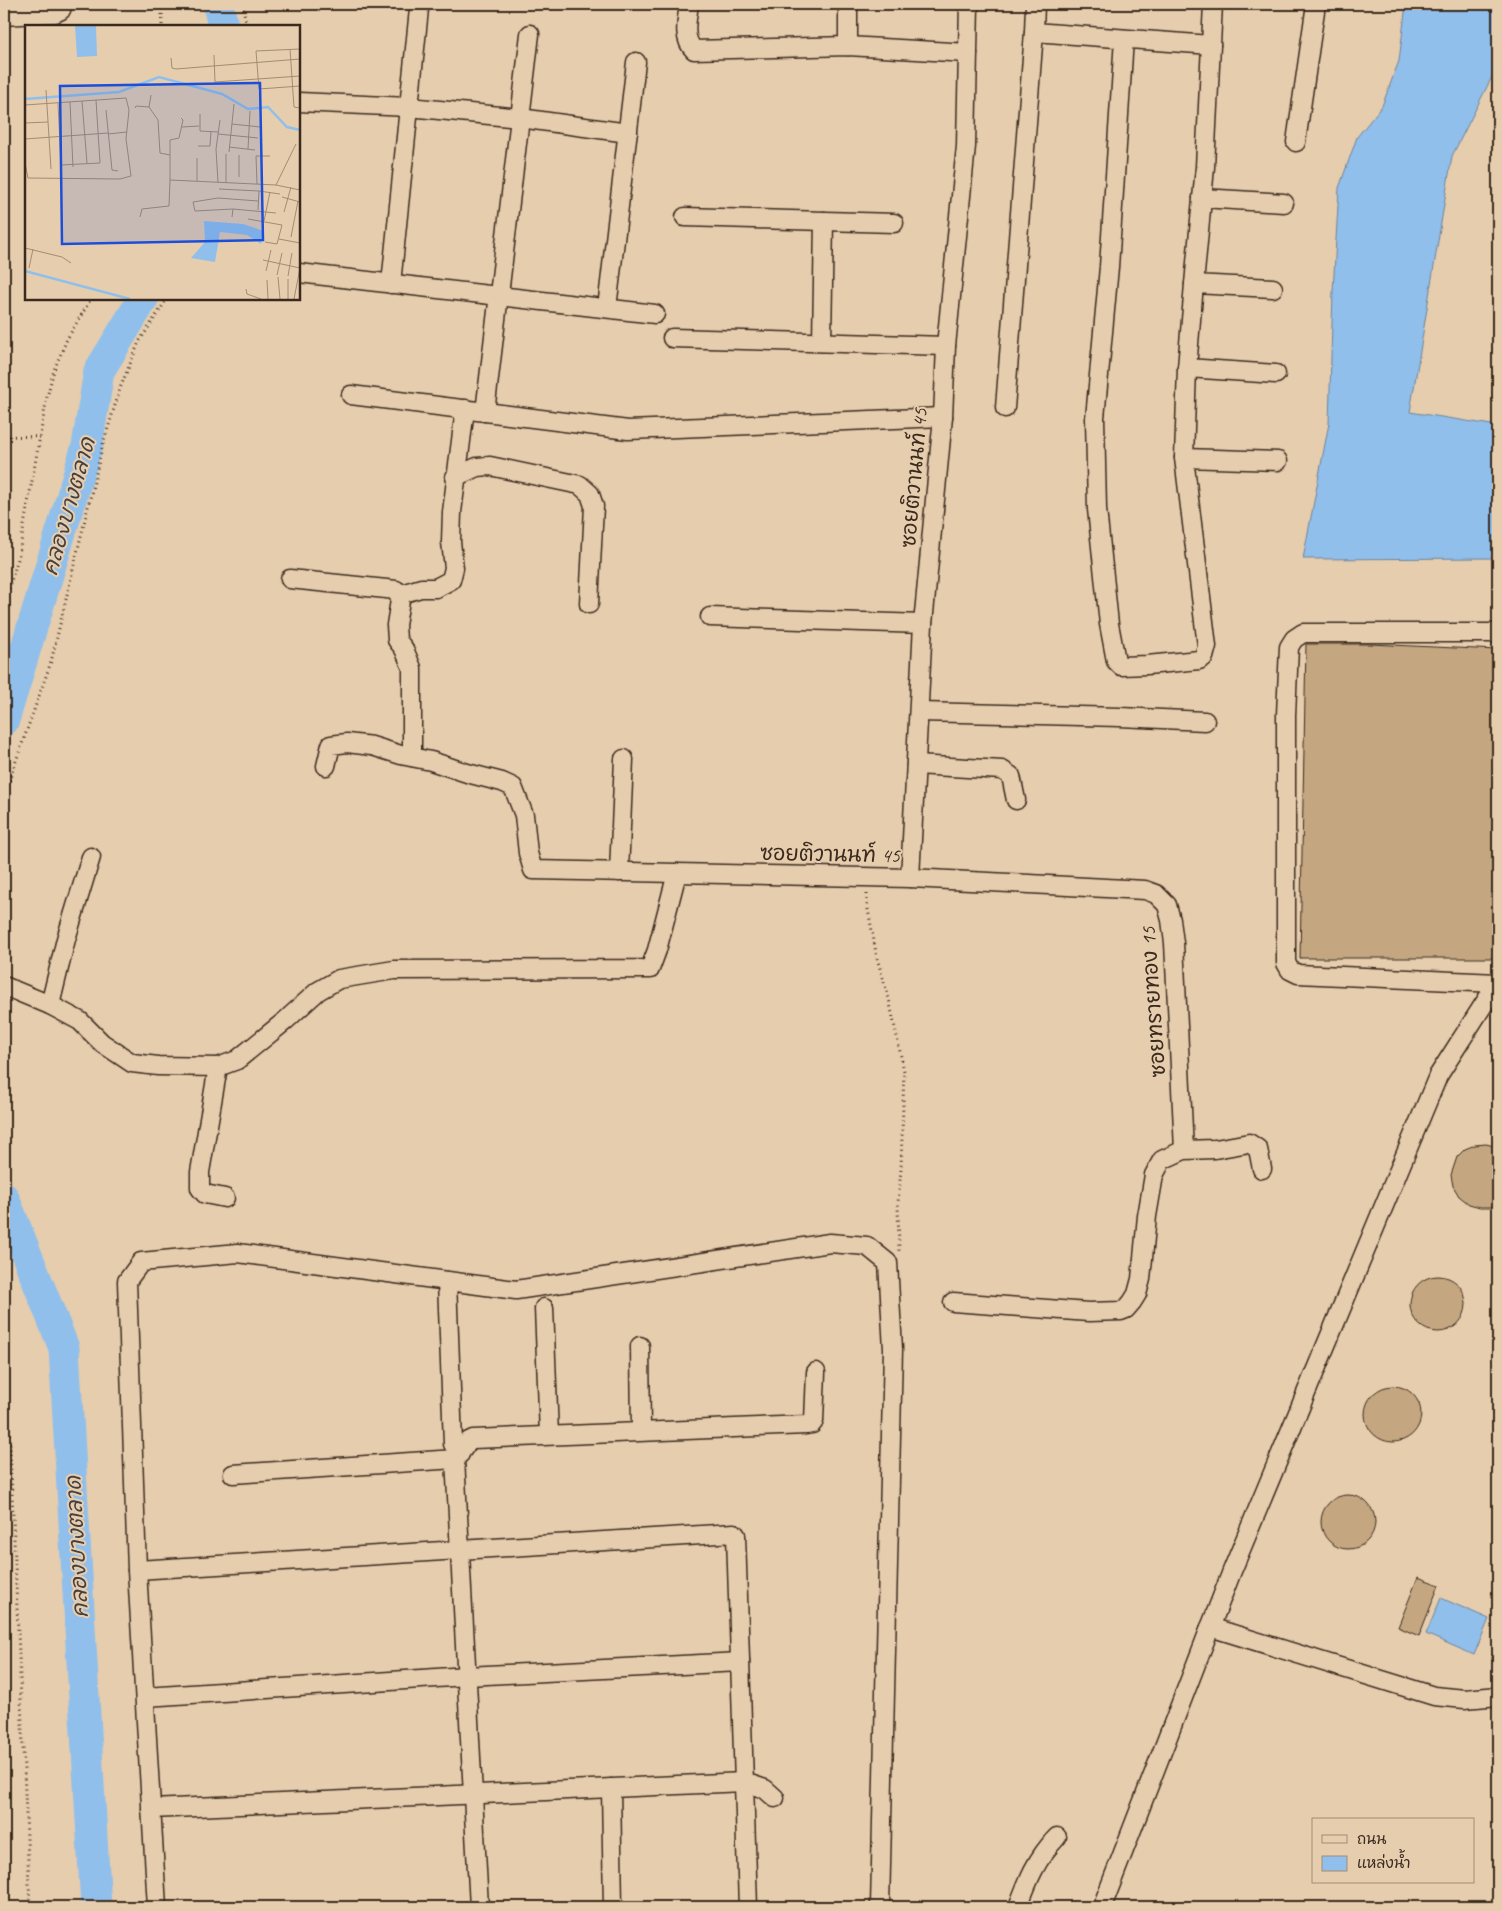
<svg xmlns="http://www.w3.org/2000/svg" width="1502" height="1911" viewBox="0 0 1502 1911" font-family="Caveat,'Playpen Sans Thai',sans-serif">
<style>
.water{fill:#90bfeb;stroke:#6e8399}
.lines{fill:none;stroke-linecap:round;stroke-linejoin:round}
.river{stroke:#90bfeb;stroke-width:31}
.building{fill:#c4a780;stroke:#3b2a1e}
.minor-casing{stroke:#3b2a1e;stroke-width:21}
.path{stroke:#3b2a1e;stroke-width:3;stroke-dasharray:1 4;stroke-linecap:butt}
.minor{stroke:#e6cdae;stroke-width:18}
.labels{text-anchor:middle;stroke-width:4;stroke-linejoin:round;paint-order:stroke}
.street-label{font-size:21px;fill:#3b2a1e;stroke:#e6cdae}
.water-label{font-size:22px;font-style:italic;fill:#48403d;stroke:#e6cdae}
.inset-river{fill:none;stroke:#90bfeb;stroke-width:2.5}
.inset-road{fill:none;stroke:#a28c74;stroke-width:1}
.view{fill:#1d4ed8;fill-opacity:0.15;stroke:#1d4ed8;stroke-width:2.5}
.inset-edge{fill:none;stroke:#3b2a1e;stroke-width:2.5}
</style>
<rect width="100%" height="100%" fill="#e6cdae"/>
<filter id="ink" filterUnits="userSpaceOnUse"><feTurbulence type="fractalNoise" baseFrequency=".02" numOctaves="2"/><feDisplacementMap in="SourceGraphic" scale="10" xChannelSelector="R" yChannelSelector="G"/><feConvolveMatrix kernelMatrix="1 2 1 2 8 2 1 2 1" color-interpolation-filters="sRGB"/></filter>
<g filter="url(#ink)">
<g class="water">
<path d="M 1406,4 L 1472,4 L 1498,11 L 1498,65 L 1452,156 L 1410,412 L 1498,426 L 1498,558 L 1303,559 L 1329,423 L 1333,291 L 1339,188 L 1357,137 L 1382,106 L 1399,61 Z"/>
<path d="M 1441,1598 L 1489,1619 L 1474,1655 L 1426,1634 Z"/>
</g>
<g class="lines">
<g class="river">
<path d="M 218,4 L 223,26"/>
<path d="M 4,720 L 87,446 L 99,371 L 143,299"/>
<path d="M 4,1198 L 64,1348 L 96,1907"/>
</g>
</g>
<g class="building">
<path d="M 1306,644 L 1370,644 L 1498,650 L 1498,958 L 1300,958 Z"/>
<path d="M 1486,1144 L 1498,1147 L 1498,1203 L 1491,1207 L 1480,1207 L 1469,1204 L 1459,1196 L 1453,1186 L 1451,1175 L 1457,1157 L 1465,1149 L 1475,1145 Z"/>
<circle cx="1438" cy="1304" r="28"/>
<circle cx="1393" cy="1414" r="28"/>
<circle cx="1348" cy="1522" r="27"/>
<path d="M 1418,1577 L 1439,1585 L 1419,1636 L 1398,1627 Z"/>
</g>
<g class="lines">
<defs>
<g id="minor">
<path d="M 689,4 C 687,20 682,38 694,50 L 848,46 L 968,53"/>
<path d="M 848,4 L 848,46"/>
<path d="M 1035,4 L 1034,32 L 1211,45"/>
<path d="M 1213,4 L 1205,167 L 1194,284 L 1273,288"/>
<path d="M 4,16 L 55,13 L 61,10 L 63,4"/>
<path d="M 1124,39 L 1109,267 L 1095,418 L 1097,509 L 1109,624 L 1116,661 L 1121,666 L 1147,665 L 1199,660 L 1204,657 L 1207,646 L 1184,458 L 1187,368 L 1194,284"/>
<path d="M 299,102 L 409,107 L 520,118 L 628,133"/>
<path d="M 1296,142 L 1316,4"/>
<path d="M 1202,198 L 1284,203"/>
<path d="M 685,217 L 894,223"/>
<path d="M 299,273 L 655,314"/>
<path d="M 391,284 L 419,9"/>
<path d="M 607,308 L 636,62"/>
<path d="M 672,338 L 946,346"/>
<path d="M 822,342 L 824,221"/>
<path d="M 1187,368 L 1276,374"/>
<path d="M 351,395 L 628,430 L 943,417"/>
<path d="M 1005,408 L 1034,32"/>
<path d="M 485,412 L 530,34"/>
<path d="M 1184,458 L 1278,461"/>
<path d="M 455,477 L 477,467 L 490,466 L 580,485 L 590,494 L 594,506 L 589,604"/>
<path d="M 290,579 L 396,590 L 401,594 L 421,588 L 436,588 L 451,580 L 454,568 L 451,542 L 452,512 L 465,409"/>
<path d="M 401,594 L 396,625 L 397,640 L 404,649 L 412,668 L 412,757"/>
<path d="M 710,617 L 923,624"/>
<path d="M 919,712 L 1120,717 L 1205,721"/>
<path d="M 916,765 L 1002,770 L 1011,776 L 1016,800"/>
<path d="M 326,766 L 331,745 L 347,743 L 372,746 L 401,755 L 431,761 L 467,773 L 502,782 L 513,787 L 524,815 L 528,853 L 533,870 L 677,873"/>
<path d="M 619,872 L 624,759"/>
<path d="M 910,878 L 1145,890 L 1156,894 L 1167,905 L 1171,920 L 1174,943 L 1184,1150"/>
<path d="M 1497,983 L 1298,974 L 1290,970 L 1286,963 L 1286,715 L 1289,647 L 1294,639 L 1303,633 L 1495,633 L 1498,635"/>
<path d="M 4,986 L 50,1005 L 80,1021 L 102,1043 L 132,1063 L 158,1066 L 218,1067 L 237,1060 L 285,1021 L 318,991 L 339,979 L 394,970 L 650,969 L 657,950 L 677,873 L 910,878 L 923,624 L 943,417 L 946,346 L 966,146 L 969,4"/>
<path d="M 50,1005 L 66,939 L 91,857"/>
<path d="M 218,1067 L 200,1172 L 200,1188 L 205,1194 L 225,1198"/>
<path d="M 447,1281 L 453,1444 L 460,1454"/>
<path d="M 953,1302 L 1089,1312 L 1121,1311 L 1126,1309 L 1132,1302 L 1137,1294 L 1141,1279 L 1147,1216 L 1154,1175 L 1162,1160 L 1184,1150 L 1215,1149 L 1249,1143 L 1258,1149 L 1262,1169"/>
<path d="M 544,1308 L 549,1435"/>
<path d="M 640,1346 L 641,1431"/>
<path d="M 455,1459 L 479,1907"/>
<path d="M 233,1474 L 455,1459 L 469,1441 L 473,1439 L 806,1425 L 812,1424 L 814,1421 L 816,1372"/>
<path d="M 137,1570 L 734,1533 L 736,1535 L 748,1907"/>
<path d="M 1210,1627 L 1434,1696 L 1465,1699 L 1498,1696"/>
<path d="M 145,1697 L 467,1676 L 740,1662"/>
<path d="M 611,1788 L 613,1907"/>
<path d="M 151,1809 L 744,1782 L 765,1789 L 775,1798"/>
<path d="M 157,1907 L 137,1570 L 127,1281 L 141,1262 L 238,1253 L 516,1290 L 830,1243 L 867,1246 L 888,1263 L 893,1349 L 880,1907"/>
<path d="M 1018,1907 C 1028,1880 1036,1859 1057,1837"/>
<path d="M 1102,1907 L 1232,1571 L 1438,1076 L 1498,982"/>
</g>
</defs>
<use href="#minor" class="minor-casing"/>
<g class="path">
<path d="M 162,4 L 162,26"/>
<path d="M 242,4 L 247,26"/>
<path d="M 4,436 L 40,437"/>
<path d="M 4,603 L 18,559 L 47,397 L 54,370 L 67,339 L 91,299"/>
<path d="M 4,795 L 51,662 L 103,444 L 121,386 L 139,342 L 167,299"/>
<path d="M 867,894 L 867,904 L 877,958 L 889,999 L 904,1071 L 901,1169 L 898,1203 L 899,1251"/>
<path d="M 4,1309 L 30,1907"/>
</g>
<use href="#minor" class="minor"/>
</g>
</g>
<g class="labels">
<g class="street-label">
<text transform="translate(914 478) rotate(-85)" y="7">ซอยติวานนท์ 45</text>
<text transform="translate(830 854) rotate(1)" y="7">ซอยติวานนท์ 45</text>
<text transform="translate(1153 1002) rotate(-94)" y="7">ซอยทรายทอง 15</text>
</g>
<g class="water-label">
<text transform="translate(68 506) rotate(-74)" y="8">คลองบางตลาด</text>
<text transform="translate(76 1547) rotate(-93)" y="8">คลองบางตลาด</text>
</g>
</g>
<g transform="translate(25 25)">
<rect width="275" height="275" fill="#e6cdae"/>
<path d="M 50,1 L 71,1 L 72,31 L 52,32 ZM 179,196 L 218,199 L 239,206 L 236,219 L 222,210 L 195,207 L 190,237 L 166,233 L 180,217 Z" fill="#90bfeb"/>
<path class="inset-river" d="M 0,74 L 94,67 L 134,52 L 197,69 L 223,84 L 243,82 L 262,102 L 275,105M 0,246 L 105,274"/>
<path class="inset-road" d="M 265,24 L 269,82 L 275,83M 275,24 L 231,26 L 234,64 L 275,61M 189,30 L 190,57 L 275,51M 146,33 L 147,43 L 151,44 L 275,34M 21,65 L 26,144M 126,70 L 124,82 L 133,95 L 135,128 L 145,130 L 145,155 L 251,160 L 275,165M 57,76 L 62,138M 45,77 L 48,142M 33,78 L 36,140 L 75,138 L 71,75M 0,80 L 101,73 L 104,85 L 101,114 L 106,151 L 95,154 L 3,153 L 0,138M 110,83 L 111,81 L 124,82M 81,85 L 87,145 L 93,146M 175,89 L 175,106 L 193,107M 0,98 L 23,97M 207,99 L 235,102M 157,102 L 174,101M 83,109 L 102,107M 193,109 L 233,113M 0,114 L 83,108M 173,121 L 185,121 L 186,106M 204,122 L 230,125M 223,124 L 225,86M 204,127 L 209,79M 145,130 L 145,115 L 154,113 L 158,95 L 156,93M 214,152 L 214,130M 172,156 L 172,133M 193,157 L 191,124 L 195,95M 201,157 L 201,129M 232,159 L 231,131 L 245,131M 251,160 L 271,119M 194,164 L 234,166M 257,172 L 275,177M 208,184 L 170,186 L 168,177 L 193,173 L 233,176M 233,185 L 234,166 L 255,169M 259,187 L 266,162M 115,192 L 117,184 L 144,181 L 145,155M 207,192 L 208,184 L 251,188M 223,194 L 257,200 L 252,219 L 240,217M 239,196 L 245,167M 266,212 L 273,176M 254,214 L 275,218M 0,223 L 37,232 L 46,238M 238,235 L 275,243M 4,243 L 8,224M 241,246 L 246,225M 252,250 L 257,228M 263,251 L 267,228M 253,252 L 255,274M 263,254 L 263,274M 242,255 L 243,274M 221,264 L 222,269 L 236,274M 269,274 L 275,243"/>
<path class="view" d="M 235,58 L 238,215 L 37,219 L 35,61 Z"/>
<rect width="275" height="275" class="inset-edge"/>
</g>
<rect width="1502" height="1911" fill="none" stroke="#e6cdae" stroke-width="20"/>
<rect x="10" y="10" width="1482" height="1891" fill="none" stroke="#3b2a1e" stroke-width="2" filter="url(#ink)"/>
<rect x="1312" y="1818" width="162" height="65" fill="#e6cdae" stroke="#a28c74"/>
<rect x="1322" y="1835" width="25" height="8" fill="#e6cdae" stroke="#a28c74"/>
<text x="1357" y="1844" font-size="15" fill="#3b2a1e">ถนน</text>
<rect x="1322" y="1856" width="25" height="15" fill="#90bfeb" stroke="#a28c74"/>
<text x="1357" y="1868" font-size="15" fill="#3b2a1e">แหล่งน้ำ</text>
</svg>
